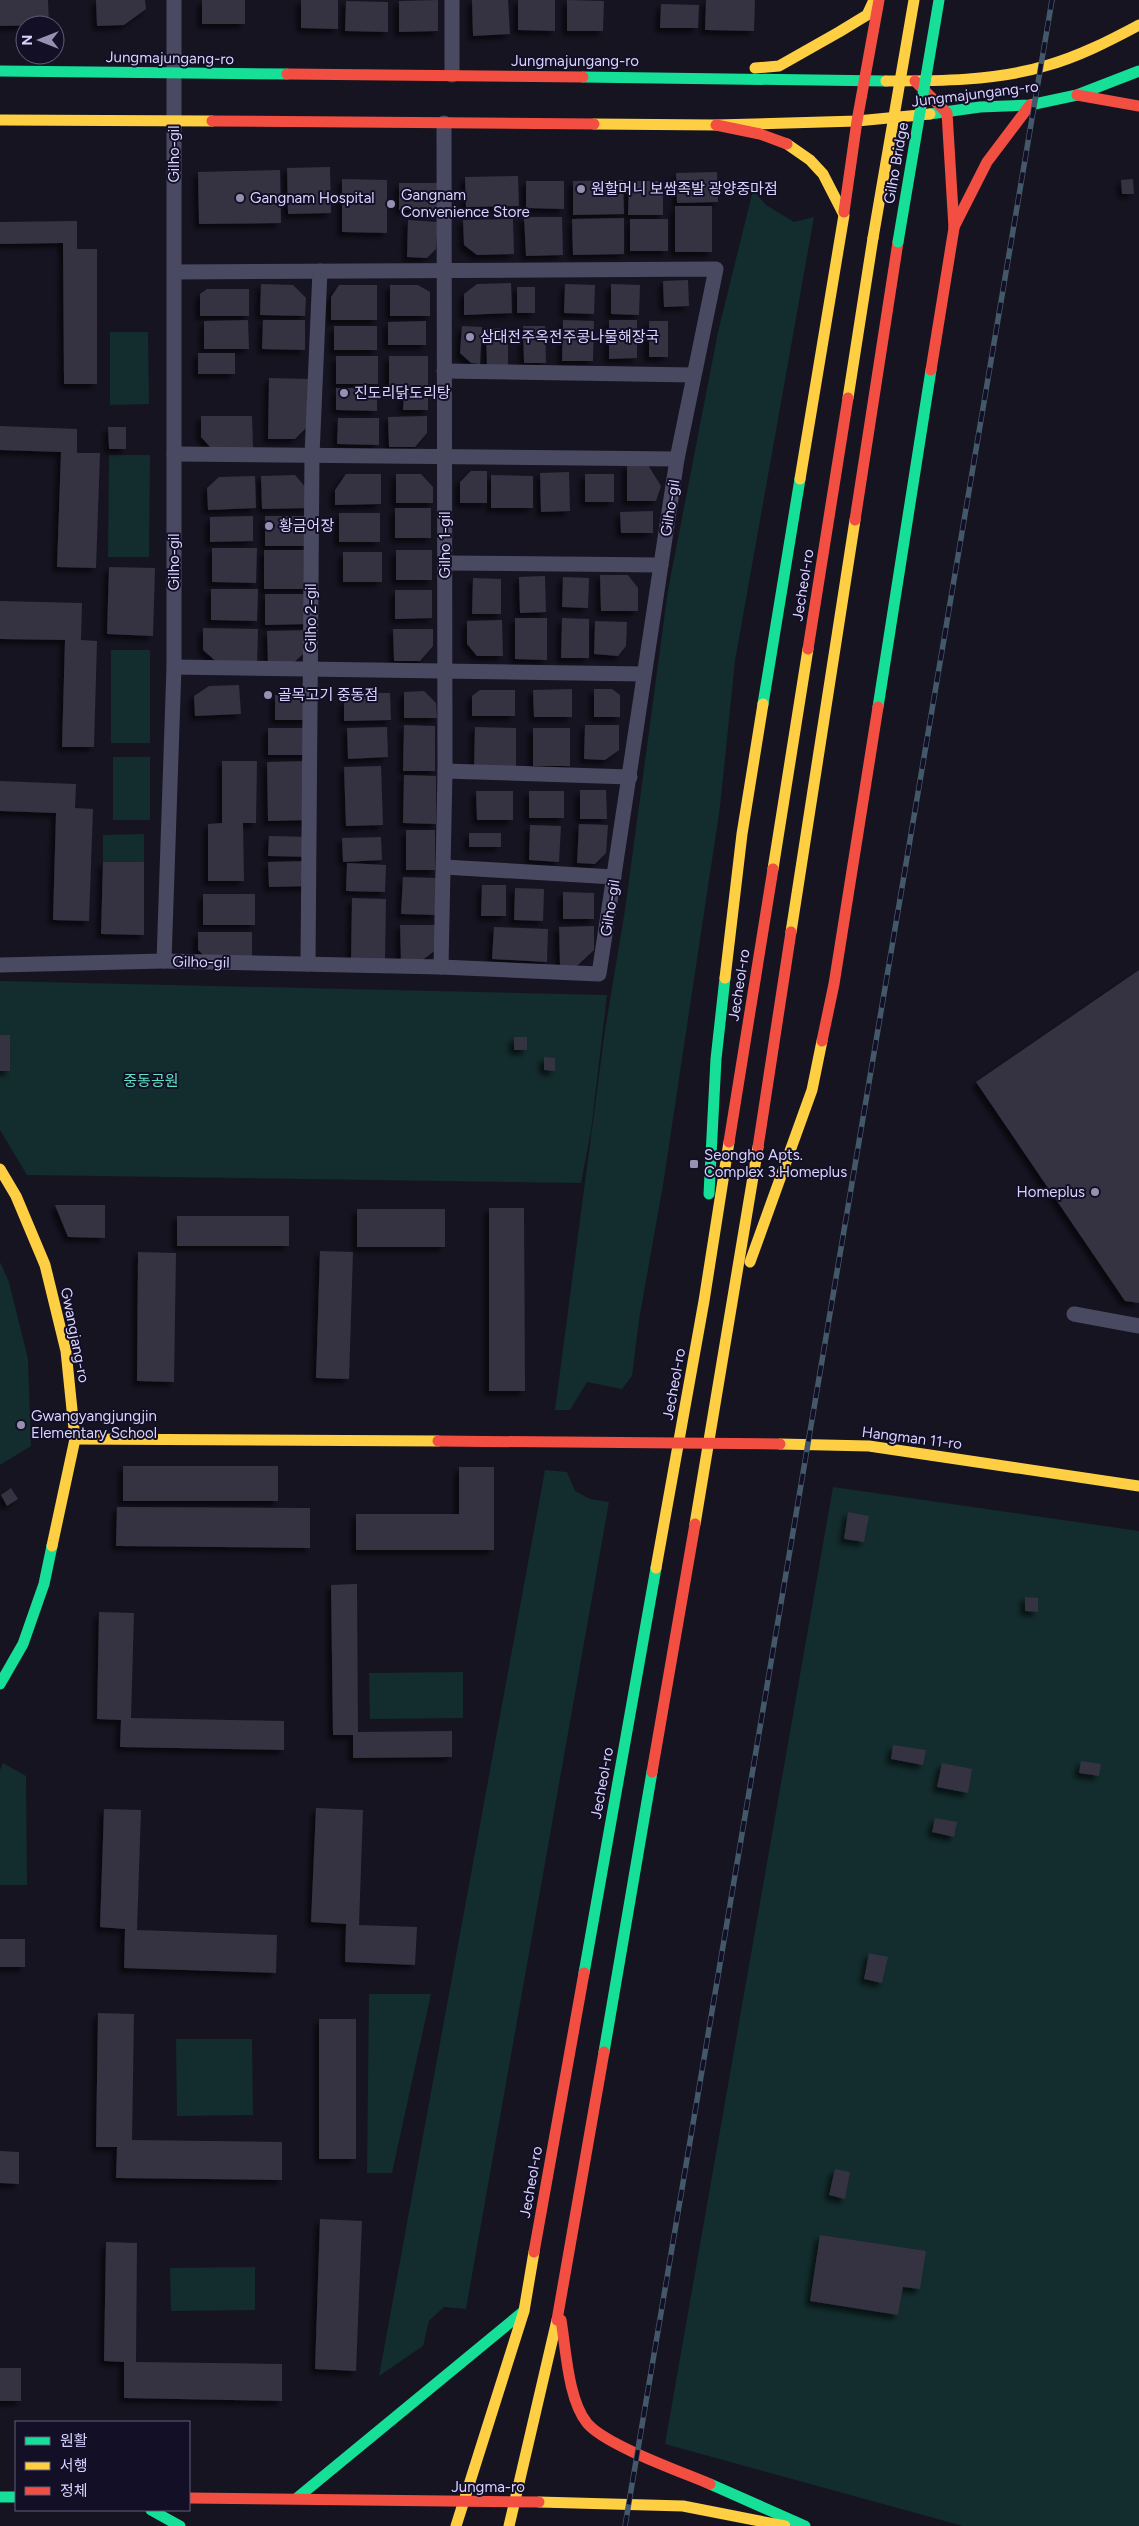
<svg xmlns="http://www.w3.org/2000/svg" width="1139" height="2526" font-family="Figtree,'Noto Sans KR',sans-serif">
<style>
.green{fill:#132c2d}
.building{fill:#343243;filter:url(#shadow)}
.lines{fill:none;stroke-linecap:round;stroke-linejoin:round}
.street{stroke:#4a4962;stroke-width:15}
.fast{stroke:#16e098;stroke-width:11}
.slow{stroke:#ffcf43;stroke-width:11}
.jam{stroke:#f24e42;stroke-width:11}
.rail-casing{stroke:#43596b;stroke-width:5.5}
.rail{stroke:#130f26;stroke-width:4;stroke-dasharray:11;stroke-linecap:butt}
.fast-bridge{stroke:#16e098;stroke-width:11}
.slow-bridge{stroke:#ffcf43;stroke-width:11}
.poi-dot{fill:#9591b1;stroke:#130f26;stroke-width:2}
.labels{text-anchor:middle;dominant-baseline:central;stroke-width:4;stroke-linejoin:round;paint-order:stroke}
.street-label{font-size:15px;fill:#d9d4ff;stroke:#130f26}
.poi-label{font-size:15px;fill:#d9d4ff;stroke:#130f26;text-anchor:start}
.park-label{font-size:15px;fill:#5fe0c0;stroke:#130f26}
</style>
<defs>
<filter id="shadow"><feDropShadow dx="-4.5" dy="4.5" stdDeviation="2.5" flood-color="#0009"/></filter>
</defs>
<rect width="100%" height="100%" fill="#161421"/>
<g class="green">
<polygon points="753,190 766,205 794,222 814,217 735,661 720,807 663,1185 639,1320 632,1376 622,1389 587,1382 570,1410 555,1410 605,1030 625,910 668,590 718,332"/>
<polygon points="110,332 148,332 149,404 110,405"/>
<polygon points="109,455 150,455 149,557 108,557"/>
<rect x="111" y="650" width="39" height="93"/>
<rect x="113" y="757" width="37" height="63"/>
<polygon points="144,834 144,862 103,862 103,835"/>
<polygon points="0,981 607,995 591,1131 581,1183 27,1175 0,1130"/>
<polygon points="0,1262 9,1282 28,1359 31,1446 0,1465"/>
<polygon points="545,1470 567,1472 575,1491 590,1499 609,1502 466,2309 444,2307 429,2321 423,2346 379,2376"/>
<polygon points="833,1487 1139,1531 1139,2526 963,2526 665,2444"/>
<polygon points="463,1672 463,1718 370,1719 369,1673"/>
<polygon points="3,1763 26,1776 27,1885 0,1885 0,1770"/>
<polygon points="369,1994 431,1994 392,2173 367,2173"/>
<polygon points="176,2039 252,2039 253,2115 177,2116"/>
<polygon points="255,2267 255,2310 171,2311 170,2268"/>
</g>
<g class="building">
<polygon points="0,0 48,0 49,25 0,26"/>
<polygon points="96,0 145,0 146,9 124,25 97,26"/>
<rect x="202" y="0" width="43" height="24"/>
<polygon points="301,0 338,0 338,29 301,28"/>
<polygon points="438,0 438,31 399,32 399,1"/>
<polygon points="472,0 508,0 510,34 473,36"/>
<polygon points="518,0 555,0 555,31 518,30"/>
<polygon points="567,0 604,1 603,31 567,31"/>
<polygon points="706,0 755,0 754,31 705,30"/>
<polygon points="346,1 388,2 388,32 345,31"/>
<polygon points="661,4 699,5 698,28 660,28"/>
<polygon points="330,167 331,213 288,214 287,168"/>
<polygon points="280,170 281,223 199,224 198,172"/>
<polygon points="717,172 718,202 677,203 676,173"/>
<polygon points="518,176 519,206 466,207 465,177"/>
<polygon points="342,179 387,180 387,233 342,232"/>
<polygon points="1133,179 1134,194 1122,194 1121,180"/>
<polygon points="623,180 624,214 573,215 573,181"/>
<polygon points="526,181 564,181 564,209 526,208"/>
<polygon points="629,181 663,181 663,215 628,215"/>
<rect x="399" y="183" width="39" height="27"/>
<rect x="675" y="206" width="37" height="46"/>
<polygon points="524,217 562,217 563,255 526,256"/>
<polygon points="624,218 624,254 573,255 572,219"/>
<polygon points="513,219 514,254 477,255 464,245 463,220"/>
<rect x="630" y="219" width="38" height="32"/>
<polygon points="408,220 438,222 436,249 427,258 407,257"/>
<polygon points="77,221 77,249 97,249 97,384 64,384 63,243 0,244 0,222"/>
<polygon points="688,280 689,306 664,307 663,281"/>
<polygon points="511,283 512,313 464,315 464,294 477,284"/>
<polygon points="261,284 293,285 306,298 305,316 260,315"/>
<polygon points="565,284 595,285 594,314 564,313"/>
<polygon points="611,284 640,285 639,315 611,314"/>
<polygon points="339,285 377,285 377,320 331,320 331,297"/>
<polygon points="390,285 418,285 430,292 430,316 390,316"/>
<rect x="517" y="287" width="18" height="26"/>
<polygon points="207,289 249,289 249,316 200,316 200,294"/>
<polygon points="248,320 249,349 204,349 204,321"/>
<polygon points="263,320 305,320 305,350 262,349"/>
<polygon points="563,320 594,321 593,361 562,361"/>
<polygon points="609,320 637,320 637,358 609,359"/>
<polygon points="426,321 426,345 388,345 388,322"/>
<rect x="649" y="321" width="19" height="36"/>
<rect x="334" y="326" width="43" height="24"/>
<polygon points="462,326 482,327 480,364 471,363 460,353"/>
<polygon points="523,326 545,326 546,363 524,363"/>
<polygon points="508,328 508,366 487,367 486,329"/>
<rect x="198" y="353" width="37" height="21"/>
<rect x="336" y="356" width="42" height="28"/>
<rect x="389" y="356" width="39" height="31"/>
<polygon points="269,378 310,379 309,425 295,439 268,439"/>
<polygon points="336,388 377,388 377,411 336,410"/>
<polygon points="404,393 428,393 428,410 403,410"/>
<polygon points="201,416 252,416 253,448 211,448 201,437"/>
<polygon points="427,416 427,433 415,447 389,447 388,417"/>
<polygon points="338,418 379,418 379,445 337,444"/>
<polygon points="0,426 77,429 77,453 100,453 96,568 57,567 61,452 0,450"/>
<polygon points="108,427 126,427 126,449 109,449"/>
<polygon points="627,465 648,465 661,486 656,501 627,501"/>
<polygon points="471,471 487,471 487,503 460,503 460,482"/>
<polygon points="569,472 570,511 541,512 540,473"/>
<polygon points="346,474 381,474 381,504 335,505 335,490"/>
<polygon points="396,474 421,474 433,487 433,503 396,503"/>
<rect x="585" y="474" width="29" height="28"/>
<polygon points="295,475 307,489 308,508 262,509 261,476"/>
<polygon points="491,475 533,476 533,508 491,508"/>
<polygon points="255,476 256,508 208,510 207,488 219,477"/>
<rect x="395" y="508" width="36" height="30"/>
<polygon points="653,511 653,533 621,533 620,512"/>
<rect x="339" y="513" width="41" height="29"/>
<polygon points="253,516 253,541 210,542 210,517"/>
<rect x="265" y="516" width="42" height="30"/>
<polygon points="212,548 257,548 256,583 212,582"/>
<rect x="264" y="550" width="44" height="39"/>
<rect x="396" y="550" width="36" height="30"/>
<rect x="343" y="552" width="39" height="30"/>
<polygon points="109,567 155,568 153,636 107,634"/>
<polygon points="600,575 628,575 638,588 638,611 601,611"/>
<polygon points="545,576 546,612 520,613 519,577"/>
<polygon points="563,577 589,578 588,608 562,607"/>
<polygon points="473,578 501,579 501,614 472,614"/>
<polygon points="211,589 258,589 257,621 211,620"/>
<polygon points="395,590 432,590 432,618 395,619"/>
<polygon points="265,594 309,594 309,624 265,625"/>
<polygon points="0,601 82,603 81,640 97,641 94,747 62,747 65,640 0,639"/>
<polygon points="515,618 547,618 547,660 515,659"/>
<polygon points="562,618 589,619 589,658 561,658"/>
<polygon points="502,620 503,656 477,656 467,644 467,621"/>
<polygon points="595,621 627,622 626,646 618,656 594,654"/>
<polygon points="203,628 258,629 257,665 219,664 203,650"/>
<polygon points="393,629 433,629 433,646 420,661 394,661"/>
<polygon points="311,630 311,647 291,665 268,665 267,631"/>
<polygon points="239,685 241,714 195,716 194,696 209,686"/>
<polygon points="572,689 572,717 534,717 533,690"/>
<polygon points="594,689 612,689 620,695 620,717 594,717"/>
<polygon points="480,690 515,690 515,716 472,716 472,696"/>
<polygon points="424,691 436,703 437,718 404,718 404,692"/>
<polygon points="358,693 390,693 391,720 344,721 344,703"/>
<polygon points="275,695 299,695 310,708 310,720 275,720"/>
<polygon points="404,725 435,726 435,771 403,771"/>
<polygon points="585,725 619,725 619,750 605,760 584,759"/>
<polygon points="387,727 388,757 348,759 347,728"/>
<polygon points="475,727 516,728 516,769 474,768"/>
<rect x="268" y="728" width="42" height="27"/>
<rect x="533" y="728" width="37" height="38"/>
<polygon points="222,761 257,761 256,823 243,823 244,881 208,881 208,824 222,823"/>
<polygon points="309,761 310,820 268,821 267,762"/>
<polygon points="381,766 383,825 346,826 344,767"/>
<polygon points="404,775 436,776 436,824 403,823"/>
<polygon points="0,781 76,784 75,808 93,809 89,921 53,920 56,813 0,811"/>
<polygon points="580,790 606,790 607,819 580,819"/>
<polygon points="476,791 513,791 513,820 477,820"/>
<rect x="529" y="791" width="35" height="27"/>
<polygon points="579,824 608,825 606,853 595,864 577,863"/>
<polygon points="530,825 561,826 559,862 529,860"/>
<rect x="406" y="830" width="29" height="40"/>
<rect x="469" y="833" width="32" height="14"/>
<polygon points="269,836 311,837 311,857 268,856"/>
<polygon points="381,837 382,860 343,862 342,838"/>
<polygon points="309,861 309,886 269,887 268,862"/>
<polygon points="103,862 144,862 144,935 101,934"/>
<polygon points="347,863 386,865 385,892 346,891"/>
<polygon points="403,877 437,878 436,915 401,914"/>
<polygon points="482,885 506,885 506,916 481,916"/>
<polygon points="515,888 544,889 543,921 514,920"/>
<polygon points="563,892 594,893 594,919 563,919"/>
<rect x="203" y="894" width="52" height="31"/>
<polygon points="352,898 386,899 385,960 351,960"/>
<polygon points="400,925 437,925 437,949 420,962 401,962"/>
<polygon points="594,926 594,950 577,966 560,966 559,927"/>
<polygon points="494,927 548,929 547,962 492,959"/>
<polygon points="198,932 252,932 252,962 211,962 198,950"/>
<polygon points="1139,970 1139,1303 1125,1301 976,1082"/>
<rect x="0" y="1035" width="10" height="36"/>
<rect x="514" y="1037" width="13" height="13"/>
<polygon points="544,1057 555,1058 555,1071 544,1070"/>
<polygon points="55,1205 105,1205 105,1238 68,1237"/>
<polygon points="489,1208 524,1208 525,1391 489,1391"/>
<rect x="357" y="1209" width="88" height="38"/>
<rect x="177" y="1216" width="112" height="30"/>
<polygon points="320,1251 353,1252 349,1379 316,1378"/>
<polygon points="138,1252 176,1253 174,1382 137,1381"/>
<rect x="123" y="1466" width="155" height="35"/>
<polygon points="459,1467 494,1467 494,1550 356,1550 356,1514 459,1514"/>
<polygon points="11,1488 18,1499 7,1506 1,1495"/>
<polygon points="117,1507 310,1508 310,1548 116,1546"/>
<polygon points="848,1512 869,1516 864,1542 844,1539"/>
<polygon points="357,1584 358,1732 452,1731 452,1757 353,1758 353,1735 333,1735 331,1585"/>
<polygon points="1025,1597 1038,1598 1038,1612 1025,1611"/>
<polygon points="99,1612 134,1613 131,1718 284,1721 284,1750 120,1747 121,1720 97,1719"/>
<polygon points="893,1745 926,1750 923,1765 891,1759"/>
<polygon points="1081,1761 1101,1764 1099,1776 1079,1773"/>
<polygon points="942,1763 972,1769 968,1793 937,1787"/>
<polygon points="316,1808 363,1810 359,1925 417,1927 415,1965 345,1962 346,1924 311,1922"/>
<polygon points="104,1809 141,1810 137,1930 277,1935 276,1973 124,1968 125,1929 100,1927"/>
<polygon points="935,1818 957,1822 954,1837 932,1832"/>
<rect x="0" y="1939" width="25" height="28"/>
<polygon points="869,1953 888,1957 882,1983 864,1979"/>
<polygon points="98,2013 134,2014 132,2140 282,2142 282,2180 116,2178 117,2147 96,2147"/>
<rect x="319" y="2019" width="37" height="140"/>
<polygon points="0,2151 19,2152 19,2184 0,2183"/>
<polygon points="835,2169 850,2172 845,2199 829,2195"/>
<polygon points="320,2219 362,2221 356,2371 315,2369"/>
<polygon points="820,2235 926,2251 920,2289 903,2287 898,2315 810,2301"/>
<polygon points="106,2242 137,2243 136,2362 282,2364 282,2401 124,2398 124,2362 104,2361"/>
<rect x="0" y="2368" width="21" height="33"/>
</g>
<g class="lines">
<g class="street">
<polyline points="174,0 174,667 164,961 441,967 599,974 677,459 716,269 174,272"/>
<polyline points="452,0 452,75"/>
<polyline points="444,371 693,375"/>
<polyline points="174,454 677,459"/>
<polyline points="445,563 661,565"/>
<polyline points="174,667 644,674"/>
<polyline points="445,771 630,777"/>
<polyline points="444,867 614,877"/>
<polyline points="308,964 312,455 320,271"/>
<polyline points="0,965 164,961"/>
<polyline points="441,967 445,771 444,123"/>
<polyline points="1074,1314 1139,1326"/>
</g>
<g class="fast">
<polyline points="0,71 287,74"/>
<polyline points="583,77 886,81"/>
<polyline points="930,114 980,107 1030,105 1077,95 1139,71"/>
<polyline points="763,704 800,479"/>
<polyline points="878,707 931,370"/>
<polyline points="709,1194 716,1059 725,978"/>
<polyline points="0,1684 23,1644 44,1584 52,1546"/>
<polyline points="584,1973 656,1568"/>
<polyline points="604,2052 652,1772"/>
<polyline points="710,2484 805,2526"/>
<polyline points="0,2497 16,2497"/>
<polyline points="297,2498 524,2311"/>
<polyline points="151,2510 180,2526"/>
</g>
<g class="slow">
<polyline points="755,68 779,66 839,32 867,15 874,0"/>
<path d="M 886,81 C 938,81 995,81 1045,66 C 1078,57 1109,41 1139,25"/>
<polyline points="0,120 212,121"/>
<polyline points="594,124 716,125 857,121 930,114"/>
<polyline points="787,144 810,160 823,174 844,215 800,479"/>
<polyline points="848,398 873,238"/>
<polyline points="773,869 808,649"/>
<polyline points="791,932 855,520"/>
<polyline points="725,978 742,834 763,704"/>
<polyline points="0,1169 16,1196 45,1265 66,1351 75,1439 52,1546"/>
<polyline points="750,1262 812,1090 822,1041"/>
<polyline points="75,1439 438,1441"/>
<polyline points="780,1444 869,1446 1139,1486"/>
<polyline points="695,1524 758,1147"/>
<polyline points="656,1568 704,1301 729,1142"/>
<polyline points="539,2502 683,2506 785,2526"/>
<polyline points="456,2526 524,2311 534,2252"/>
<polyline points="509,2526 557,2320"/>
</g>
<g class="jam">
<polyline points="287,74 583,77"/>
<polyline points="915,81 947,113 954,228 931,370"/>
<polyline points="1077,95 1139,106"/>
<polyline points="212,121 594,124"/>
<polyline points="716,125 760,134 787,144"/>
<polyline points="844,212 857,121 879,0"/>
<polyline points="954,227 987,162 1030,105"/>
<polyline points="855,520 898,242"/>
<polyline points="808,649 848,398"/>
<polyline points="822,1041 834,984 878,707"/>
<polyline points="729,1142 773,869"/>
<polyline points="758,1147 791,932"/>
<polyline points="438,1441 780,1444"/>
<polyline points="652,1772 695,1524"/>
<polyline points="534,2252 584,1973"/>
<polyline points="557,2320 604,2052"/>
<path d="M 561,2320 C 566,2349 568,2400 587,2423 C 605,2445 682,2472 710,2484"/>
<polyline points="189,2498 539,2502"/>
</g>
<defs>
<polyline id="rail" points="625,2526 1052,0"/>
</defs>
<use href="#rail" class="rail-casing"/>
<use href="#rail" class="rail"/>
<polyline class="fast-bridge" points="898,242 939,0"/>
<polyline class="slow-bridge" points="873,238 914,0"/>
</g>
<g class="poi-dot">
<circle cx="581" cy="189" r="5"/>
<circle cx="240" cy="198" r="5"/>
<circle cx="391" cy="204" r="5"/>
<circle cx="470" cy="337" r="5"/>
<circle cx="344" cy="393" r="5"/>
<circle cx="269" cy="526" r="5"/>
<circle cx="268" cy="695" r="5"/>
<rect x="689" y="1159" width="10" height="10" rx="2.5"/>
<circle cx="1095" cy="1192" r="5"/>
<circle cx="21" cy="1425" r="5"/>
</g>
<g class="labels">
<g class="street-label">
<text transform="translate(170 58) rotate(1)">Jungmajungang-ro</text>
<text x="575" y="61">Jungmajungang-ro</text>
<text transform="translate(975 94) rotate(-7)">Jungmajungang-ro</text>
<text transform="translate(174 154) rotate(-90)">Gilho-gil</text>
<text transform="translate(896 163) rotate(-80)">Gilho Bridge</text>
<text transform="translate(670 508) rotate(-81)">Gilho-gil</text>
<text transform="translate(445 545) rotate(-90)">Gilho 1-gil</text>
<text transform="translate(174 562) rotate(-90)">Gilho-gil</text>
<text transform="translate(803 585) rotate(-81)">Jecheol-ro</text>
<text transform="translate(311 618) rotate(-90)">Gilho 2-gil</text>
<text transform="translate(610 908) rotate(-81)">Gilho-gil</text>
<text transform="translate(201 962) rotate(1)">Gilho-gil</text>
<text transform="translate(739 985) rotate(-81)">Jecheol-ro</text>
<text transform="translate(75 1335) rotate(79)">Gwangjang-ro</text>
<text transform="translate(674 1384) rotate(-80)">Jecheol-ro</text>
<text transform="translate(912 1438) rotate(7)">Hangman 11-ro</text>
<text transform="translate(602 1783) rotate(-80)">Jecheol-ro</text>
<text transform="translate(531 2182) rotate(-80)">Jecheol-ro</text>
<text x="488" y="2487">Jungma-ro</text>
</g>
<g class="poi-label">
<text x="591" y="189">원할머니 보쌈족발 광양중마점</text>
<text x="401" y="195">Gangnam<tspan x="401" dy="17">Convenience Store</tspan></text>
<text x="250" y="198">Gangnam Hospital</text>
<text x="480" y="337">삼대전주옥전주콩나물해장국</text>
<text x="354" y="393">진도리닭도리탕</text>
<text x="279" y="526">황금어장</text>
<text x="278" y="695">골목고기 중동점</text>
<text x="704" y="1155">Seongho Apts.<tspan x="704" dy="17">Complex 3.Homeplus</tspan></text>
<text x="1085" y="1192" text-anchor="end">Homeplus</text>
<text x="31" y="1416">Gwangyangjungjin<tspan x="31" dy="17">Elementary School</tspan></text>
</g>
<g class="park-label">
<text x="151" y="1081">중동공원</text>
</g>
</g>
<rect x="15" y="2421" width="175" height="90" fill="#130f26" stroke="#625e7d"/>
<rect x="25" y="2437" width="25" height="8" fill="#16e098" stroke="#625e7d"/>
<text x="60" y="2446" font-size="15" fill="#d9d4ff">원활</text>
<rect x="25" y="2462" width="25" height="8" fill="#ffcf43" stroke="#625e7d"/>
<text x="60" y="2471" font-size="15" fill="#d9d4ff">서행</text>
<rect x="25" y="2487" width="25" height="8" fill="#f24e42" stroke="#625e7d"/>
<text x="60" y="2496" font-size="15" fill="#d9d4ff">정체</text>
<g transform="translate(40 40) rotate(270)"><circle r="24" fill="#130f26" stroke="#625e7d"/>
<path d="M0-4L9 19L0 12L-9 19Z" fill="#9591b1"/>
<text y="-8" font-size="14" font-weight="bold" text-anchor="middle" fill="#d9d4ff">N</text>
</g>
</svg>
